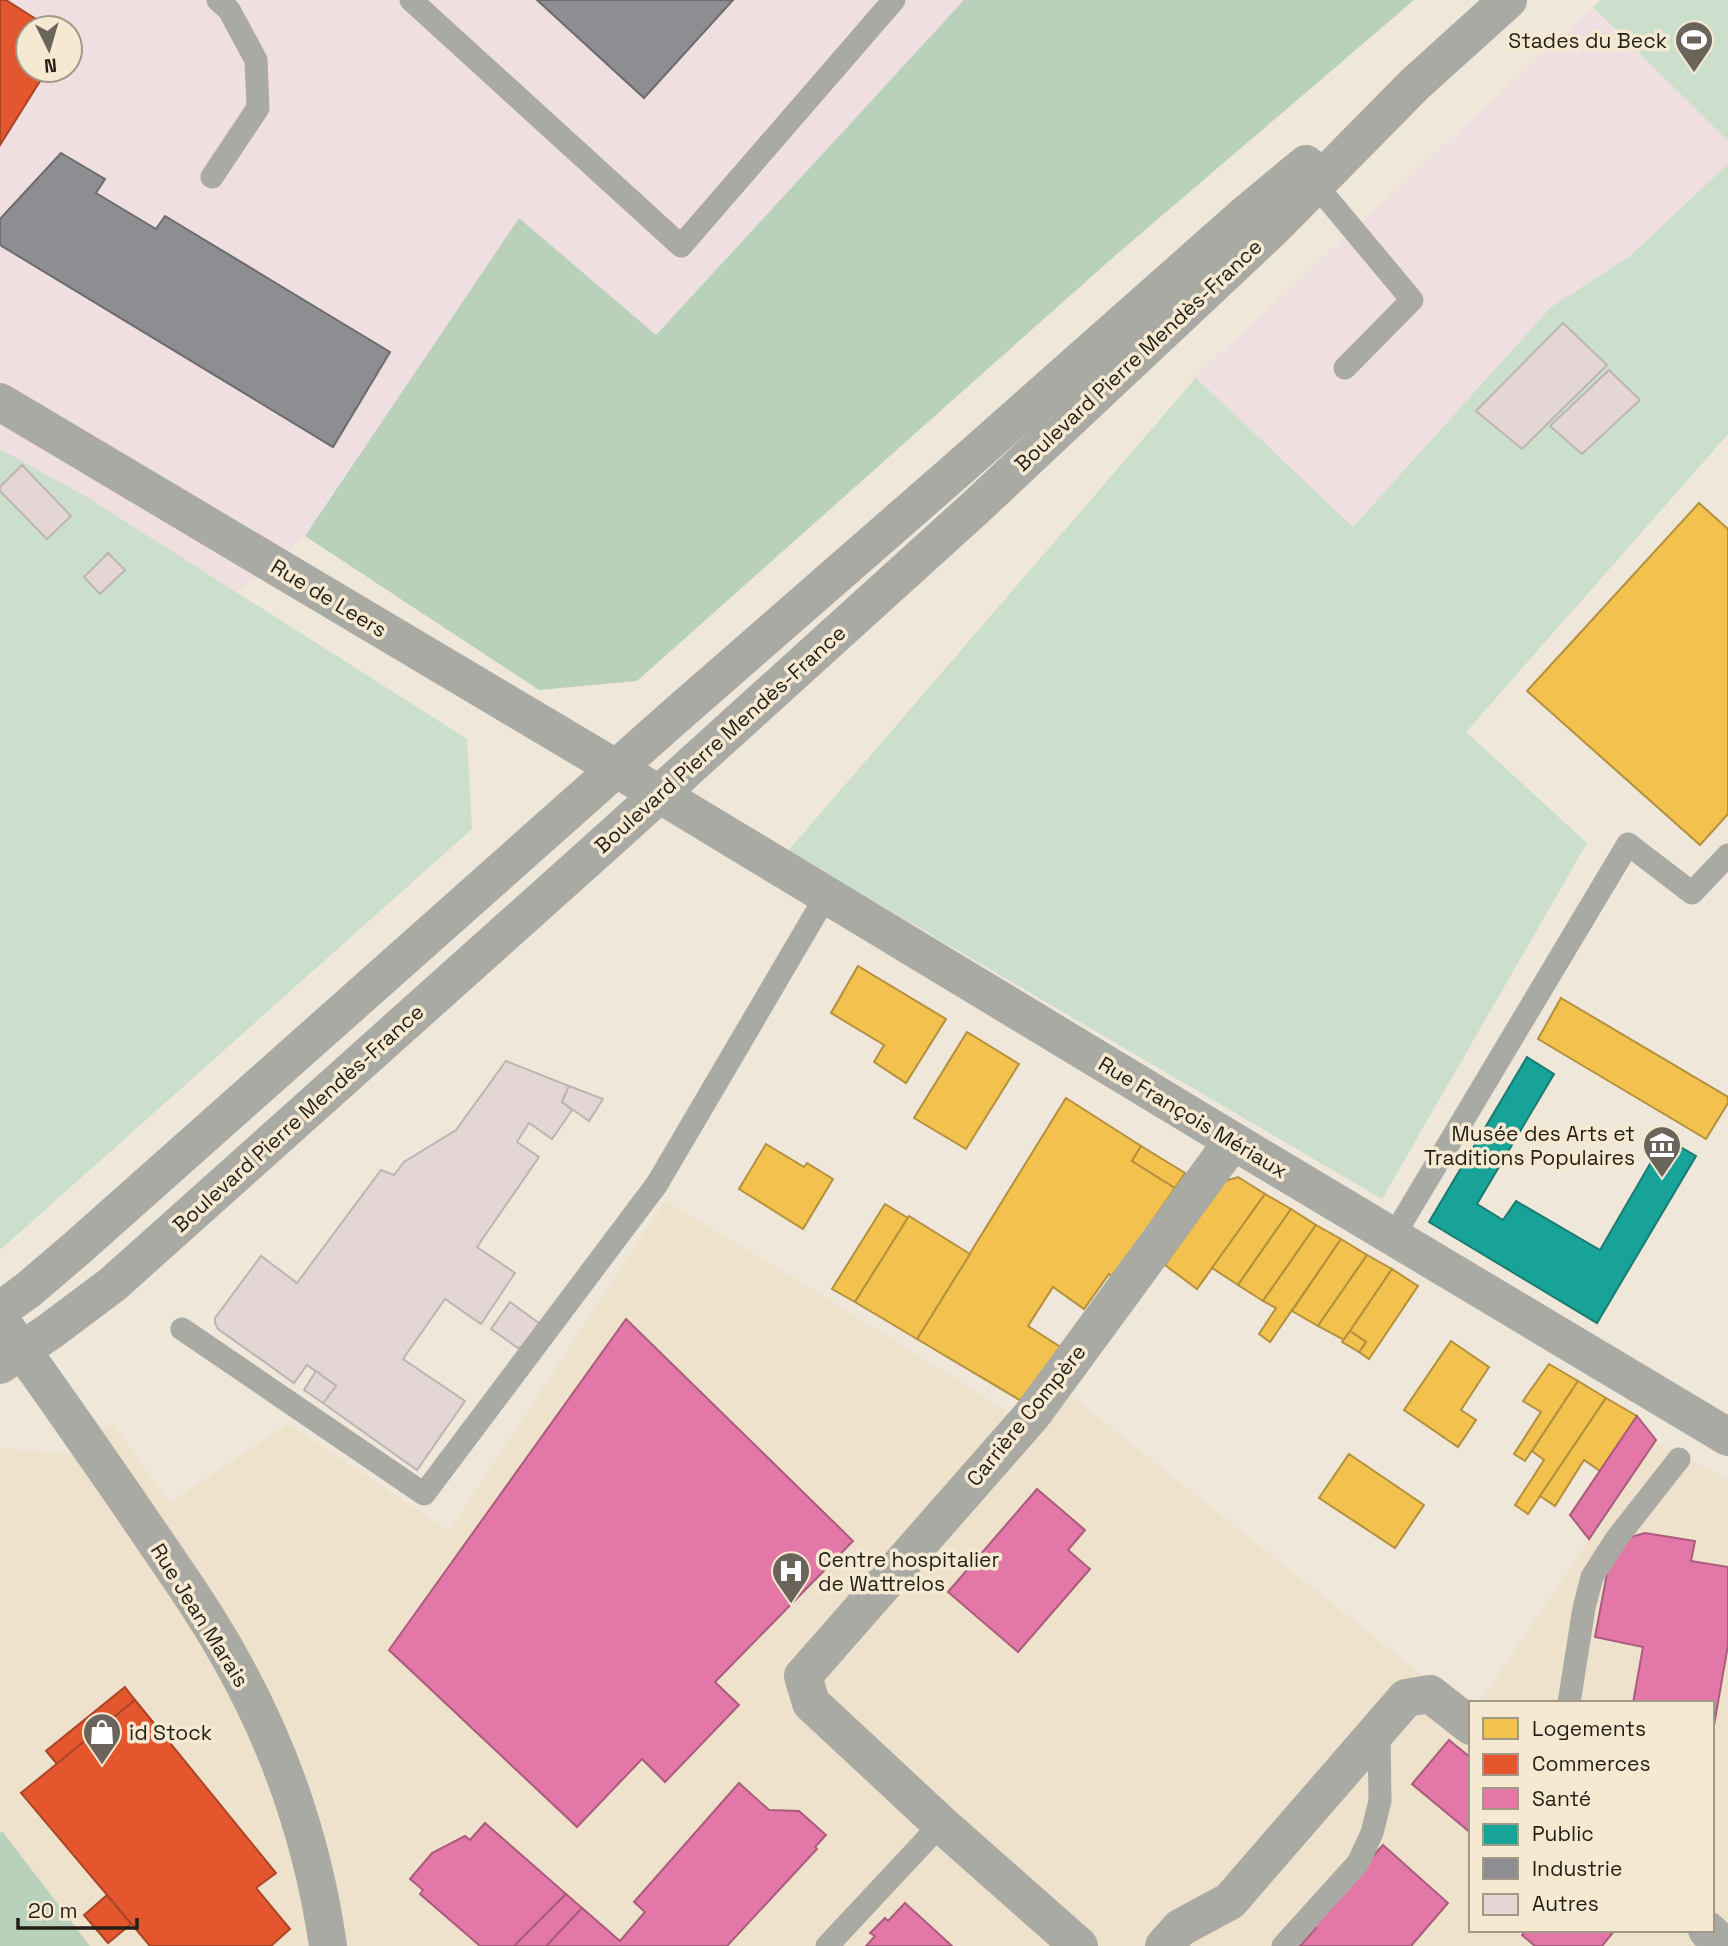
<svg xmlns="http://www.w3.org/2000/svg" width="1728" height="1946" font-family="'Space Grotesk',sans-serif">
<style>
.built{fill:#efe2cc}
.industrial{fill:#f0dfe0;fill-rule:evenodd}
.green{fill:#ccdfcc}
.forest{fill:#b9d1bb}
.homes{fill:#f2c14e;stroke:#b4903d;stroke-width:2}
.shops{fill:#e4572e;stroke:#aa4627;stroke-width:2}
.health{fill:#e377a8;stroke:#a95c7c;stroke-width:2}
.public{fill:#17a398;stroke:#1b7b71;stroke-width:2}
.industry{fill:#8d8d92;stroke:#6d6c6d;stroke-width:2}
.building{fill:#e3d6d4;stroke:#bcb5b1;stroke-width:2}
.lines{fill:none;stroke-linecap:round;stroke-linejoin:round}
.service{stroke:#a9aaa4;stroke-width:23}
.minor{stroke:#a9aaa4;stroke-width:38}
.tertiary{stroke:#a9aaa4;stroke-width:38}
.labels{text-anchor:middle;dominant-baseline:central;stroke-width:7;stroke-linejoin:round;paint-order:stroke}
.poi-label{font-size:21px;fill:#231e16;stroke:#f6e9d2;text-anchor:end}
.street-label{font-size:21px;fill:#231e16;stroke:#f6e9d2}
</style>
<rect width="100%" height="100%" fill="#eee7da"/>
<polygon class="built" points="665,1200 810,1288 1039,1431 1069,1394 1471,1714 1471,1930 1712,1930 1712,1703 1479,1703 1656,1440 1728,1480 1728,1918 1720,1927 1728,1946 0,1946 0,1448 67,1454 112,1423 170,1503 288,1424 450,1531"/>
<g class="industrial">
<path d="M 0,0 L 964,0 L 655,335 L 519,218 L 305,536 L 237,593 L 87,497 L 0,449 ZM 28,28 L 70,28 L 70,70 L 28,70 Z"/>
<polygon points="1593,7 1728,141 1728,164 1630,256 1551,307 1353,527 1195,377"/>
</g>
<g class="green">
<polygon points="1601,0 1728,0 1728,141 1593,7"/>
<polygon points="1728,164 1728,434 1466,732 1587,843 1382,1199 788,851 1189,386 1195,377 1353,527 1551,307 1630,256"/>
<polygon points="0,449 87,497 467,739 472,829 0,1250"/>
</g>
<g class="forest">
<polygon points="964,0 1414,0 1117,254 637,681 539,690 305,536 519,218 656,335"/>
<polygon points="2,1831 90,1946 0,1946 0,1833"/>
</g>
<g class="homes">
<polygon points="1699,503 1728,529 1728,814 1700,845 1527,691"/>
<polygon points="858,966 946,1019 906,1083 874,1062 884,1045 831,1013"/>
<polygon points="1561,998 1728,1097 1728,1103 1706,1139 1538,1039"/>
<polygon points="967,1032 1019,1064 966,1149 914,1118"/>
<polygon points="1066,1098 1141,1146 1132,1161 1175,1188 1113,1277 1109,1274 1084,1309 1053,1287 1028,1326 1062,1348 1023,1402 917,1339"/>
<polygon points="766,1144 804,1167 807,1163 833,1179 803,1229 739,1189"/>
<polygon points="1141,1146 1185,1173 1175,1188 1132,1161"/>
<polygon points="1238,1177 1265,1194 1197,1289 1165,1265 1225,1181"/>
<polygon points="1265,1194 1291,1209 1238,1285 1212,1268"/>
<polygon points="885,1204 908,1218 855,1302 832,1289"/>
<polygon points="1291,1209 1316,1225 1263,1301 1238,1285"/>
<polygon points="909,1216 970,1254 917,1339 855,1302"/>
<polygon points="1316,1225 1341,1239 1270,1342 1259,1334 1276,1308 1263,1301"/>
<polygon points="1341,1239 1367,1255 1318,1326 1292,1311"/>
<polygon points="1367,1255 1392,1269 1344,1340 1318,1326"/>
<polygon points="1392,1269 1418,1286 1369,1359 1359,1352 1366,1342 1350,1331"/>
<polygon points="1350,1331 1366,1342 1359,1352 1342,1342"/>
<polygon points="1451,1341 1489,1367 1461,1410 1476,1420 1458,1447 1404,1410"/>
<polygon points="1549,1364 1578,1381 1525,1461 1514,1454 1541,1412 1523,1401"/>
<polygon points="1578,1381 1606,1398 1528,1514 1515,1505 1544,1460 1532,1451"/>
<polygon points="1606,1398 1637,1416 1600,1471 1584,1460 1555,1506 1540,1496"/>
<polygon points="1349,1454 1424,1505 1395,1548 1319,1498"/>
</g>
<g class="shops">
<polygon points="0,0 6,0 50,28 28,28 28,70 47,70 0,145"/>
<polygon points="125,1687 135,1700 57,1764 46,1751"/>
<polygon points="135,1700 276,1873 256,1888 290,1929 271,1946 150,1946 21,1793"/>
<polygon points="107,1895 131,1924 108,1943 84,1915"/>
</g>
<g class="health">
<polygon points="626,1319 853,1541 715,1682 739,1705 665,1782 642,1759 577,1827 389,1650"/>
<polygon points="1637,1416 1656,1440 1589,1539 1570,1515"/>
<polygon points="1037,1489 1085,1530 1068,1550 1090,1569 1018,1652 948,1592"/>
<polygon points="1645,1533 1695,1541 1691,1561 1728,1567 1728,1645 1712,1737 1712,1703 1633,1703 1643,1647 1595,1637 1609,1563 1631,1537"/>
<polygon points="1449,1740 1471,1758 1471,1833 1412,1784"/>
<polygon points="739,1783 769,1810 799,1811 826,1835 815,1847 817,1849 727,1946 546,1946 582,1908 620,1941 645,1912 634,1902"/>
<polygon points="485,1823 566,1894 514,1946 480,1946 420,1894 423,1890 410,1879 432,1853 465,1836 470,1840"/>
<polygon points="1383,1845 1448,1903 1411,1946 1293,1946 1296,1942 1300,1946 1316,1928 1312,1924"/>
<polygon points="566,1894 582,1908 546,1946 514,1946"/>
<polygon points="905,1903 952,1946 866,1946 875,1936 870,1933 885,1918 888,1921"/>
<polygon points="1526,1930 1615,1930 1602,1946 1535,1946 1522,1935"/>
</g>
<polygon class="public" points="1527,1057 1554,1074 1477,1204 1503,1220 1516,1201 1600,1250 1665,1138 1696,1156 1597,1323 1429,1222"/>
<g class="industry">
<polygon points="537,0 733,0 644,98"/>
<polygon points="61,153 105,179 96,193 156,229 165,216 390,352 333,447 0,245 0,219"/>
</g>
<g class="building">
<polygon points="1563,323 1607,365 1522,449 1476,411"/>
<polygon points="1609,370 1640,400 1582,454 1550,426"/>
<polygon points="22,465 71,516 47,539 0,491 0,487"/>
<polygon points="108,553 125,570 100,594 84,577"/>
<polygon points="506,1061 569,1086 562,1102 572,1110 552,1139 529,1123 517,1142 539,1157 477,1247 515,1273 481,1324 445,1299 403,1359 465,1401 417,1470 323,1403 336,1386 307,1365 294,1383 218,1329 215,1323 215,1318 261,1256 297,1283 381,1170 394,1175 404,1162 456,1130"/>
<polygon points="569,1086 603,1099 589,1121 562,1102"/>
<polygon points="510,1302 539,1323 523,1346 518,1348 491,1329"/>
<polygon points="316,1371 336,1386 323,1403 304,1390"/>
</g>
<g class="lines">
<g class="service">
<polyline points="411,0 681,246 894,0"/>
<polyline points="212,177 258,108 256,60 229,10 218,0"/>
<polyline points="1316,185 1412,300 1345,368"/>
<polyline points="1393,1237 1628,844 1692,893 1728,855"/>
<polyline points="182,1329 424,1494 657,1184 826,896"/>
<polyline points="1569,1703 1584,1608 1592,1577 1617,1538 1679,1459"/>
<polyline points="827,1946 941,1824"/>
<polyline points="1283,1946 1358,1863 1372,1833 1380,1801 1379,1729"/>
</g>
<g class="minor">
<polyline points="1707,1930 1725,1946"/>
<polyline points="1079,1946 941,1824 811,1703 803,1676 1032,1415 1233,1141"/>
<polyline points="1164,1946 1180,1928 1230,1901 1406,1698 1430,1694 1471,1726"/>
</g>
<g class="tertiary">
<polyline points="0,402 659,794 1233,1141 1728,1437"/>
<polyline points="0,1310 28,1290 76,1249 673,718 958,469 1247,213 1306,164"/>
<path d="M 8,1331 C 49,1387 88,1444 127,1500 C 164,1555 203,1608 234,1665 C 282,1752 314,1848 328,1946"/>
<polyline points="0,1365 49,1332 113,1284 612,837 975,508 1275,226 1415,84 1508,0"/>
</g>
</g>
<defs>
<symbol id="stadium-pin" viewBox="-11 -11 22 30"><path d="M0 17L-7.5 6A9.5 9.5 0 1 1 7.5 6Z" fill="#6a645b" stroke="#f6e9d2"/><path d="M0-5a6.5 5 0 1 0 0 10a6.5 5 0 1 0 0-10ZM-3.5-1.8h7v3.6h-7Z" fill="#fff"/></symbol>
<symbol id="museum-pin" viewBox="-11 -11 22 30"><path d="M0 17L-7.5 6A9.5 9.5 0 1 1 7.5 6Z" fill="#6a645b" stroke="#f6e9d2"/><path d="M0-6L6-3V-2H-6V-3ZM-5-1h2V3h-2ZM-1-1h2V3h-2ZM3-1h2V3H3ZM-6 4H6V6H-6Z" fill="#fff"/></symbol>
<symbol id="hospital-pin" viewBox="-11 -11 22 30"><path d="M0 17L-7.5 6A9.5 9.5 0 1 1 7.5 6Z" fill="#6a645b" stroke="#f6e9d2"/><path d="M-5-5h3v3.5h4V-5h3V5h-3V1.5h-4V5h-3Z" fill="#fff"/></symbol>
<symbol id="shop-pin" viewBox="-11 -11 22 30"><path d="M0 17L-7.5 6A9.5 9.5 0 1 1 7.5 6Z" fill="#6a645b" stroke="#f6e9d2"/><path d="M-5-2.5h2.3a2.7 3.5 0 0 1 5.4 0H5L5.5 6h-11ZM-1.5-2.5h3a1.5 2.3 0 0 0-3 0Z" fill="#fff"/></symbol>
</defs>
<g fill-rule="evenodd">
<use href="#stadium-pin" x="1672" y="18" width="44" height="60"/>
<use href="#museum-pin" x="1640" y="1123" width="44" height="60"/>
<use href="#hospital-pin" x="769" y="1549" width="44" height="60"/>
<use href="#shop-pin" x="80" y="1710" width="44" height="60"/>
</g>
<g class="labels">
<g class="poi-label">
<text x="1667" y="40">Stades du Beck</text>
<text x="1635" y="1133">Musée des Arts et<tspan x="1635" dy="24">Traditions Populaires</tspan></text>
<text x="818" y="1559" text-anchor="start">Centre hospitalier<tspan x="818" dy="24">de Wattrelos</tspan></text>
<text x="129" y="1732" text-anchor="start">id Stock</text>
</g>
<g class="street-label">
<text transform="translate(1138 355) rotate(-43)">Boulevard Pierre Mendès-France</text>
<text transform="translate(329 598) rotate(31)">Rue de Leers</text>
<text transform="translate(720 739) rotate(-42)">Boulevard Pierre Mendès-France</text>
<text transform="translate(1193 1117) rotate(31)">Rue François Mériaux</text>
<text transform="translate(298 1118) rotate(-42)">Boulevard Pierre Mendès-France</text>
<text transform="translate(1026 1415) rotate(-51)">Carrière Compère</text>
<text transform="translate(200 1615) rotate(58)">Rue Jean Marais</text>
</g>
</g>
<rect x="1469" y="1701" width="245" height="231" fill="#f6e9d2" stroke="#a29887" stroke-width="2"/>
<rect x="1483" y="1718" width="35" height="21" fill="#f2c14e" stroke="#a29887" stroke-width="2"/>
<text x="1532" y="1736" font-size="21" fill="#231e16">Logements</text>
<rect x="1483" y="1754" width="35" height="21" fill="#e4572e" stroke="#a29887" stroke-width="2"/>
<text x="1532" y="1771" font-size="21" fill="#231e16">Commerces</text>
<rect x="1483" y="1788" width="35" height="21" fill="#e377a8" stroke="#a29887" stroke-width="2"/>
<text x="1532" y="1806" font-size="21" fill="#231e16">Santé</text>
<rect x="1483" y="1824" width="35" height="21" fill="#17a398" stroke="#a29887" stroke-width="2"/>
<text x="1532" y="1841" font-size="21" fill="#231e16">Public</text>
<rect x="1483" y="1858" width="35" height="21" fill="#8d8d92" stroke="#a29887" stroke-width="2"/>
<text x="1532" y="1876" font-size="21" fill="#231e16">Industrie</text>
<rect x="1483" y="1894" width="35" height="21" fill="#e3d6d4" stroke="#a29887" stroke-width="2"/>
<text x="1532" y="1911" font-size="21" fill="#231e16">Autres</text>
<g transform="translate(49 49) rotate(175)"><circle r="33" fill="#f6e9d2" stroke="#a29887" stroke-width="2"/>
<path d="M0-5L12 26L0 18L-12 26Z" fill="#6a645b"/>
<text y="-10" font-size="19" font-weight="bold" text-anchor="middle" fill="#231e16">N</text>
</g>
<path d="M18 1918v10h119v-10" fill="none" stroke="#231e16" stroke-width="3.5"/>
<text x="28" y="1918" font-size="21" fill="#231e16" stroke="#f6e9d2" stroke-width="5" paint-order="stroke">20 m</text>
</svg>
